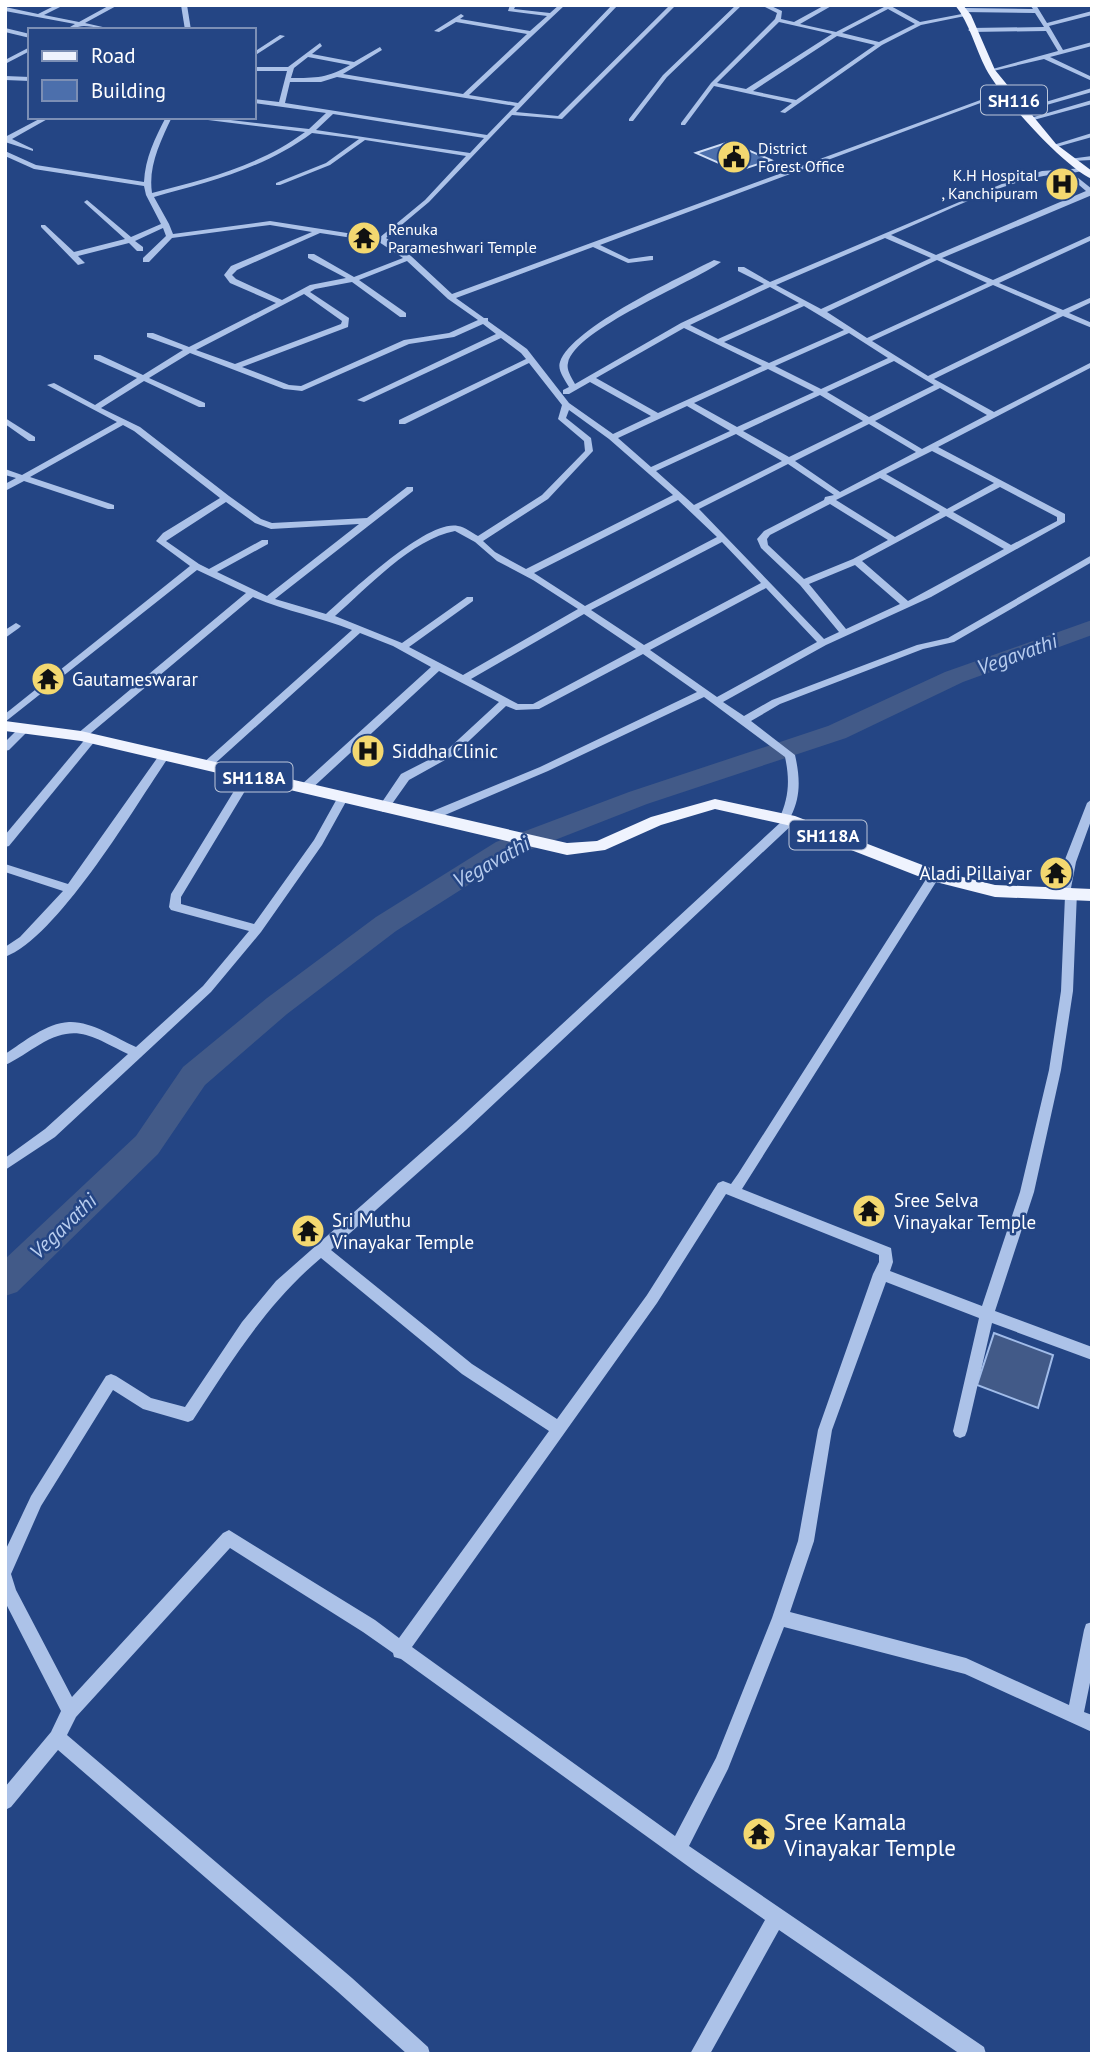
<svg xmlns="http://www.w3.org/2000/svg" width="1097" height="2059" font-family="'PT Sans',sans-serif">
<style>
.water{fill:#425a88;stroke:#a1bce9;stroke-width:2}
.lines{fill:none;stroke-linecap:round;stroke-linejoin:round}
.river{fill:#425a88;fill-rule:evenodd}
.building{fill:#4c6fac;stroke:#d0def6;stroke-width:2}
.minor{fill:#acc2e8;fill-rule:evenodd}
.major{fill:#eff3fe;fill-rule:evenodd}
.labels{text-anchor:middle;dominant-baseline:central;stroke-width:5;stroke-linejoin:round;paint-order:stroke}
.far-poi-label{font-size:16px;fill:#fff;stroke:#244584;text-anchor:start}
.shield{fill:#244584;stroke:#bdc7da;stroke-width:2}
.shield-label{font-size:18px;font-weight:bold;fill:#fff}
.poi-label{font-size:19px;fill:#fff;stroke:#244584;text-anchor:start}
.water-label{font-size:21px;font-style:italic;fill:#b8cdef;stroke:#244584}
.near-poi-label{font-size:23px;fill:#fff;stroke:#244584;text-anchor:start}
</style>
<rect width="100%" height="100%" fill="#244584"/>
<polygon class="water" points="994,1333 1053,1355 1038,1408 977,1385"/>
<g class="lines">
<polygon class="river" points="1092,620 1092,635 963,682 846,738 647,804 514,856 396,931 287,1014 205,1085 158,1154 17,1292 5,1296 5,1259 136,1136 183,1067 267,998 376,917 496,842 629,792 828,726 945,672"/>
</g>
<polygon class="building" points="729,142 771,160 737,171 696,153"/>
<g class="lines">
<g class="minor">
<path d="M 56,5 L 64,5 L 44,15 L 79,22 L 110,5 L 118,5 L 85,23 L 116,30 C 105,30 94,26 84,26 C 77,26 72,30 65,30 L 75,24 L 5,11 L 5,7 L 38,14 Z"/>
<polygon points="181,5 187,5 191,30 185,30"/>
<path d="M 510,5 L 516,5 L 514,9 L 550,13 L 559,5 L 565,5 L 469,95 L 518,103 L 612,5 L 618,5 L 516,112 L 558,116 L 670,5 L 676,5 L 562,119 L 512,115 L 429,202 L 386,238 L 411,256 L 452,294 L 1005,91 L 1010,92 L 600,245 L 629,259 L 650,256 L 653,256 L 653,260 L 628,263 L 593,247 L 456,298 L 484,318 L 488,318 L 488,321 L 527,349 L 569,403 L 613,434 L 651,416 L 590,382 L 569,394 L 563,394 L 563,390 L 569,387 C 565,380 557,370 560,362 C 572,327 681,277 714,260 L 721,262 C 692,283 575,329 568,363 C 566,370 572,378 575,384 L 681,323 L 764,284 L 738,271 L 738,267 L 744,267 L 770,282 L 1009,181 L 1042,171 L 1085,168 L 1088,170 L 1072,173 L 1092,189 L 1092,195 L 942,258 L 993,280 L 1092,235 L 1092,240 L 999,283 L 1063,310 L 1092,297 L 1092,302 L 1069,313 L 1092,323 L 1092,328 L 1063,316 L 934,379 L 994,412 L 1092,362 L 1092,367 L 938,447 L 1065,514 L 1065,522 L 931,597 L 826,645 L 723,702 L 744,716 L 772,700 L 917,645 L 948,638 L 1092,555 L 1092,562 L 954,642 L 923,649 L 780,704 L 751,721 L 795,755 C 800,777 801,796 791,816 L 795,820 L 794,823 L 466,1130 L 331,1250 L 472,1364 L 557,1419 L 647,1295 L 718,1183 L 723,1181 L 731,1184 L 738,1174 L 930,873 L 934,872 L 940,876 L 938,879 L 742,1189 L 891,1248 L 893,1262 L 890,1271 L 982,1306 L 1020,1192 L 1049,1070 L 1061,991 L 1065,896 L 1059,892 L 1064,862 L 1087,803 L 1092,799 L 1092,818 L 1076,862 L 1071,888 L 1077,892 L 1073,991 L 1061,1070 L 1034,1192 L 995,1311 L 1092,1347 L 1092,1360 L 992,1323 L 967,1431 L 965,1436 L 960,1438 L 955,1436 L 953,1431 L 979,1318 L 886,1282 L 832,1430 L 814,1541 L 790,1612 L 966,1658 L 1069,1705 L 1084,1630 L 1086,1624 L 1092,1622 L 1092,1673 L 1084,1712 L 1092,1715 L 1092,1732 L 965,1674 L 784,1627 L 728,1769 L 689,1846 L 984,2047 L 986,2054 L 960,2054 L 779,1930 L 710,2054 L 690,2054 L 765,1920 L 696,1872 L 401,1659 L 394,1657 L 393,1653 L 363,1632 L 230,1548 L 76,1717 L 67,1735 L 352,1978 L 428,2047 L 430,2054 L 407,2054 L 338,1992 L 58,1750 L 11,1807 L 5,1810 L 5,1787 L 51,1732 L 61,1711 L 5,1602 L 5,1551 L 31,1496 L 106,1376 L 111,1374 L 116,1376 L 151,1398 L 185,1407 L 242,1322 L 276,1281 L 456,1122 L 781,822 L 779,819 C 789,798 790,780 785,757 L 704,697 L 548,771 L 431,821 L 423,821 L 422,818 L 423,815 L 540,767 L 697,692 L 643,654 L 539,709 L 516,710 L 506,706 L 454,755 L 409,780 L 387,811 L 383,812 L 378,808 L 401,774 L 446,751 L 499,702 L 439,671 L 308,792 L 300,792 L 299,789 L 300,786 L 431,667 L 393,646 L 360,633 L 210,768 L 202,768 L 201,766 L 202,764 L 352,630 C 320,617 285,611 253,597 L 85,738 L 77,738 L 77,734 L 246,593 L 197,570 L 5,722 L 5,714 L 190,566 L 156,541 L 163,533 L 220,498 L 134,431 L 123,425 L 30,477 L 114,505 L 114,509 L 108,509 L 24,481 L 5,491 L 5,484 L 16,478 L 5,475 L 5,469 L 22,475 L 117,422 L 47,385 L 54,383 L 95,405 L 137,378 L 94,359 L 94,355 L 100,355 L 143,375 L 183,350 L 147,337 L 147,333 L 153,333 L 189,347 L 276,303 L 230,283 L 224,275 L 231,266 L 312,232 L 270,225 L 172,238 L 149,262 L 143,262 L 143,258 L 166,236 L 163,228 L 135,241 L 143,247 L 143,251 L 137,251 L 129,243 L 78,256 L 85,263 L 78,265 L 41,227 L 41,225 L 45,225 L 74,252 L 125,239 L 85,203 L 84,202 L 87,200 L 131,237 L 161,224 L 146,195 L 144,186 L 34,169 L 5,156 L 5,151 L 36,165 L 144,182 C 145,158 155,138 166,117 L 172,117 C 160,142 148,167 152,193 C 206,179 259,166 305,132 L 184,117 L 205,117 L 309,129 L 326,113 L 254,103 L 254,99 L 279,102 L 287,71 L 254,71 L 254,67 L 288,67 L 320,43 L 322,46 L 312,54 L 354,62 L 380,47 L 382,50 L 343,74 L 463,94 L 527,34 L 456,22 L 439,32 L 434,31 L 461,14 L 464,16 L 460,19 L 530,31 L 547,16 L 508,11 ZM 308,57 L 350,65 C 328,78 316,78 291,78 L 294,68 ZM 337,77 L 515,106 L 487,135 L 285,103 L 290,82 L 321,82 ZM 333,114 L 484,138 L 470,153 L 316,130 ZM 312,133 L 359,139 L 326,163 L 276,183 L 276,185 L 280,185 L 330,165 L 365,140 L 466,156 L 425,200 L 379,238 L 270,221 L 173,234 L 169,224 L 154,197 C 209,182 265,168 312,133 ZM 1065,173 L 1086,191 L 936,255 L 891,235 C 944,213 1009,177 1065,173 ZM 320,233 L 379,242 L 403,258 L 354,277 L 314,254 L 308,254 L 308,258 L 346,278 L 310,285 L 282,300 L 236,279 L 232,275 L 237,270 ZM 885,238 L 931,258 L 821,309 L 776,285 ZM 937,260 L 987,283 L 867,338 L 827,312 ZM 407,261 L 448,299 L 478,320 L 449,333 L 404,340 L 301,386 L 289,385 L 242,367 L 348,327 L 349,318 L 310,292 L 315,289 L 352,282 L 400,317 L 406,317 L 406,313 L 359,280 ZM 993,285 L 1057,313 L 928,376 L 872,341 ZM 770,287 L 799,303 L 718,339 L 690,325 ZM 304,294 L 342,321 L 341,324 L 235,364 L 196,350 ZM 804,306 L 844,330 L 769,363 L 724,342 ZM 483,324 L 496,334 L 357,400 L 364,402 L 501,338 L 521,353 L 526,359 L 399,420 L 399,424 L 405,424 L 529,363 L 562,405 L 558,419 L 584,441 L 585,451 L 542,495 L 478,536 C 472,533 465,527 458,526 C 427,519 350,593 326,614 L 275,599 L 413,491 L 413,487 L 407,487 L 367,518 L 272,523 L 261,519 L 229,496 L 140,427 L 101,408 L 144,381 L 199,407 L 205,407 L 205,403 L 149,378 L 190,353 L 284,389 L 302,391 L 409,344 L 454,337 ZM 684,328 L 762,366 L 658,413 L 596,378 ZM 849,333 L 888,358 L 821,389 L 775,366 ZM 894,361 L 934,385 L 869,417 L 827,392 ZM 768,369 L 814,392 L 737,427 L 694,403 ZM 940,388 L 987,415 L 922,449 L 875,421 ZM 820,395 L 863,421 L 789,457 L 743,431 ZM 687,406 L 730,431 L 651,467 L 618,438 ZM 569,410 L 609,439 L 673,495 L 526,569 L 495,552 L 483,541 L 548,499 L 593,451 L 591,438 L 566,418 ZM 869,424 L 916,452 L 840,492 L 795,461 ZM 736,434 L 782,461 L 694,505 L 656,471 ZM 932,451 L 994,483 L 947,509 L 886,474 ZM 788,464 L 834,495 L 825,497 L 824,500 L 764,531 L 757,539 L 761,548 L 800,585 L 839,632 L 824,639 L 699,509 ZM 880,478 L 940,512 L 895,537 L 836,500 ZM 1000,487 L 1057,517 L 1057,521 L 1011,545 L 953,512 ZM 678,500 L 717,537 L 585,606 L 534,573 ZM 226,502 L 255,523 L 271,529 L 359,524 L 267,596 L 217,572 L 268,544 L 268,540 L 262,540 L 209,569 L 199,564 L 166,541 ZM 830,504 L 888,540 L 853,559 L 804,579 L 768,545 L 767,539 L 770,535 ZM 946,516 L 1004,549 L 908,601 L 862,561 ZM 455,531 L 475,542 L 497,561 L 533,580 L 578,609 L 463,675 L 409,647 L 473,601 L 473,597 L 467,597 L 402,643 L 335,616 C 367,588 412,539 455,531 ZM 722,542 L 761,583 L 644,645 L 591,610 ZM 855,565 L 900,604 L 846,629 L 809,584 ZM 766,588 L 817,642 L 717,697 L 650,650 ZM 584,614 L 636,649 L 533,704 L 518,704 L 471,679 ZM 726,1194 L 879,1255 L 879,1262 L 873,1274 L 818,1430 L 798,1541 L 772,1618 L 716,1758 L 675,1836 L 412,1647 L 657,1303 ZM 321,1258 L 462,1374 L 549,1431 L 399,1638 L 375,1620 L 229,1530 L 223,1533 L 72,1697 L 16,1590 L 11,1574 L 41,1506 L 113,1390 L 143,1409 L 188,1422 L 193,1420 C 231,1362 267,1303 321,1258 Z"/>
<polygon points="736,5 742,5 667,77 633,121 629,121 629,119 663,75"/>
<path d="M 761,5 L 769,5 L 782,11 L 781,19 L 794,22 L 825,5 L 833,5 L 800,24 L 836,32 L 884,7 L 882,5 L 889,5 L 920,22 L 967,13 L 970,15 L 921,25 L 882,45 L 785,113 L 780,112 L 792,103 L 714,86 L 685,125 L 681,125 L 681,123 L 711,83 L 775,19 L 777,13 ZM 888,9 L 915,24 L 879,42 L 842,33 ZM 779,22 L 832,34 L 746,89 L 717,83 ZM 837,36 L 875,45 L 796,100 L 753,91 Z"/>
<polygon points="1030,5 1036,5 1047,23 1092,11 1092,15 1049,26 1063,50 1092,42 1092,46 1050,57 1092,77 1092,81 1044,59 989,72 989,70 1058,51 1046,31 971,32 968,30 971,28 1044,27 1035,13 963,12 960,10 963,8 1033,9"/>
<polygon points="5,28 30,34 30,38 5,32"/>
<polygon points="280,35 285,36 254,56 254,52"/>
<polygon points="30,47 30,51 5,64 5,60"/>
<polygon points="5,76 30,77 30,81 5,80"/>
<polygon points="1092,88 1092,92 1022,112 1019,110"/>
<polygon points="1092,100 1092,104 1030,121 1027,119"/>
<polygon points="43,117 51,117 12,139 33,149 33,151 5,142 5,137"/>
<polygon points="1092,133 1092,137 1053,148 1050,146"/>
<polygon points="1092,156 1092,160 1072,161 1069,159"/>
<polygon points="5,418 35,437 35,441 29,441 5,424"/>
<polygon points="16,623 21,626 19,628 5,638 5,630"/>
<polygon points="24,726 29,729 28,731 9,750 5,751 5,742 20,727"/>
<polygon points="91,736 96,739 95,741 9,846 5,847 5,835 87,737"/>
<path d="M 164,753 L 168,754 L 168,758 C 134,808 58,937 5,957 L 5,947 L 20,937 L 63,891 L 5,872 L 5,864 L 68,884 L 160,754 Z"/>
<path d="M 249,772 L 254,776 L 181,897 L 181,904 L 254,924 L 314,840 L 339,795 L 347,795 L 348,798 L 322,845 L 261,932 L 211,992 L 55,1137 L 5,1170 L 5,1158 L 45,1129 L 128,1054 C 92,1037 77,1022 39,1045 C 28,1051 17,1060 5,1065 L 5,1054 C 24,1042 46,1023 69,1022 C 91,1021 116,1038 136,1047 L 203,986 L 249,931 L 171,910 L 169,907 L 171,894 L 245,773 Z"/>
</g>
<g class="major">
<path d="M 955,5 L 963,5 L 971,15 L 995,70 L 1056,144 L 1092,171 L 1092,179 C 1064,167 1000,96 986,69 C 975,48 970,24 955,5 Z"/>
<polygon points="5,721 81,731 567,843 597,841 651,817 715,799 795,816 938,871 995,885 1092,889 1092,901 995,897 928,880 787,825 715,809 661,825 605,850 567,855 81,741 5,731"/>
</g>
</g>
<defs>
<symbol id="civic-disc" viewBox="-11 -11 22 22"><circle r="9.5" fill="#f3d870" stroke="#244584"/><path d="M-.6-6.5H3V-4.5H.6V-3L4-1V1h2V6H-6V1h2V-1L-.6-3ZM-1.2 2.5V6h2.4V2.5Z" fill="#111"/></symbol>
<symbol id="hospital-disc" viewBox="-11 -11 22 22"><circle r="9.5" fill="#f3d870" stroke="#244584"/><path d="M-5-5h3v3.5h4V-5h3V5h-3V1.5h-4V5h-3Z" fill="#111"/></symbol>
<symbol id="temple-disc" viewBox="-11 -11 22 22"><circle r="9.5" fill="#f3d870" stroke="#244584"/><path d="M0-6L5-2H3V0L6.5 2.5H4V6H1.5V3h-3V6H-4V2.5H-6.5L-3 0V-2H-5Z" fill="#111"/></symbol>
</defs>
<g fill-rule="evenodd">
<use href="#civic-disc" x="715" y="138" width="38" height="38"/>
<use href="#hospital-disc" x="1043" y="165" width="38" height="38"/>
<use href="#temple-disc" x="345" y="219" width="38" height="38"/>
<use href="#temple-disc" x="29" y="660" width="38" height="38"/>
<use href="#hospital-disc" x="349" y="732" width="38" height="38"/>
<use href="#temple-disc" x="1037" y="854" width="38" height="38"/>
<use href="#temple-disc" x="850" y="1192" width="38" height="38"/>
<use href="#temple-disc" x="289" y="1212" width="38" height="38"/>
<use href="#temple-disc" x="740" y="1815" width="38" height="38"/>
</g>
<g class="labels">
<g class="far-poi-label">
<text x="758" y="148">District<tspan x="758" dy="18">Forest Office</tspan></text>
<text x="1038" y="175" text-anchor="end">K.H Hospital<tspan x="1038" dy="18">, Kanchipuram</tspan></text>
<text x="388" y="229">Renuka<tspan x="388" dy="18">Parameshwari Temple</tspan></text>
</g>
<g class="shield">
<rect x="981" y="85.5" width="66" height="29" rx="5"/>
<rect x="215.5" y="762.5" width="77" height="29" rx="5"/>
<rect x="789.5" y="820.5" width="77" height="29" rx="5"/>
</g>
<g class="shield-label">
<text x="1014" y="100">SH116</text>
<text x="254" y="777">SH118A</text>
<text x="828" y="835">SH118A</text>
</g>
<g class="poi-label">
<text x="72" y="679">Gautameswarar</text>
<text x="392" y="751">Siddha Clinic</text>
<text x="1032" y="873" text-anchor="end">Aladi Pillaiyar</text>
<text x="894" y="1200">Sree Selva<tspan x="894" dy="22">Vinayakar Temple</tspan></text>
<text x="332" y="1220">Sri Muthu<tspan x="332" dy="22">Vinayakar Temple</tspan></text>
</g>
<g class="water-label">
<text transform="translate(1017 654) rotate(-20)">Vegavathi</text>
<text transform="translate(491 862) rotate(-29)">Vegavathi</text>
<text transform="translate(63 1226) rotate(-44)">Vegavathi</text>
</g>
<g class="near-poi-label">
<text x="784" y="1821">Sree Kamala<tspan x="784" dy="26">Vinayakar Temple</tspan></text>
</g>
</g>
<rect width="1097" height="2059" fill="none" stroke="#ffffff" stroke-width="14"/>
<rect x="28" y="28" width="228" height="91" fill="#244584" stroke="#7c8fb5" stroke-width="2"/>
<rect x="42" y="51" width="35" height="10" fill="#eff3fe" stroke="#7c8fb5" stroke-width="2"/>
<text x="91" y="63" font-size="21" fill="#ffffff">Road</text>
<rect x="42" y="80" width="35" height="21" fill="#4c6fac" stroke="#7c8fb5" stroke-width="2"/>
<text x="91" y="98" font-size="21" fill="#ffffff">Building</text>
</svg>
